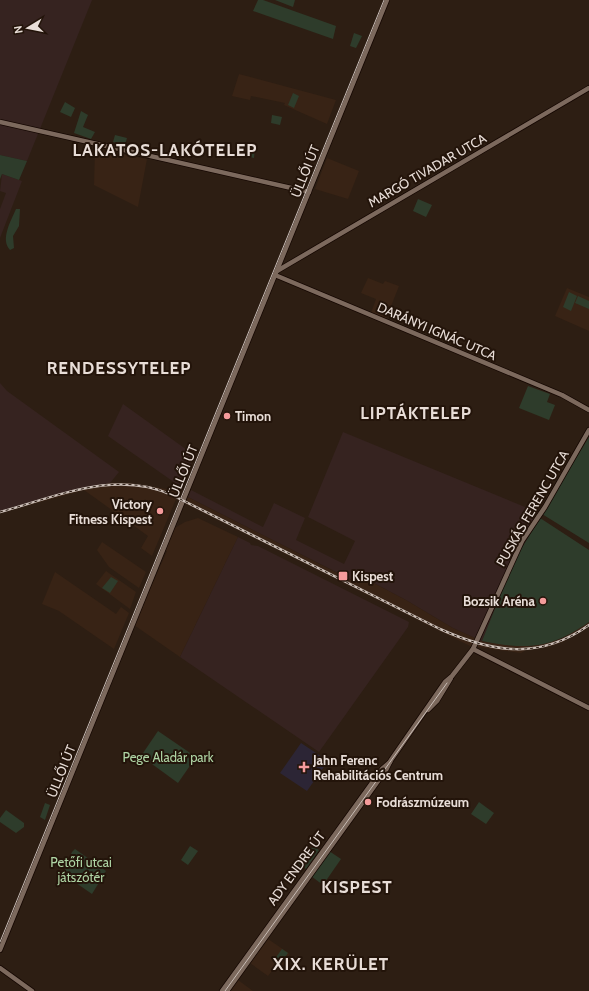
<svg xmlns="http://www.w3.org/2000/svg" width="589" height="991" font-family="Cabin,sans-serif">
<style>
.built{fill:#382315}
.industrial{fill:#362320}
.medical{fill:#2c2535}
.green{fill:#2e3c2b}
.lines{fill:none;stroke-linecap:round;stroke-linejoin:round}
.secondary-casing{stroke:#150702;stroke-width:6}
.secondary{stroke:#7c695d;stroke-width:4.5}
.tram{stroke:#cabeb7;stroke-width:1}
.rail-casing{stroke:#cabeb7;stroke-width:2.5}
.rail{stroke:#23140a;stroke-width:1;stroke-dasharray:3;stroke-linecap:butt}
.poi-dot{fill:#f59b9b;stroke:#23140a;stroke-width:1.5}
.labels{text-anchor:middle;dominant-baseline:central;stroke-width:4;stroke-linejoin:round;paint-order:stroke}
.street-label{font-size:13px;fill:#e8ddd7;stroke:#23140a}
.poi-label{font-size:13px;font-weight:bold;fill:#e8ddd7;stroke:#23140a;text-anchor:start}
.park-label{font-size:13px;fill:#afd5a5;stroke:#23140a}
.district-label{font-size:17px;font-weight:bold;letter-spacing:1px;fill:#e8ddd7;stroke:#23140a}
</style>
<rect width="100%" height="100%" fill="#2d1e13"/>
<g class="built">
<polygon points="239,74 336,100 327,124 284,105 285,103 251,96 250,100 232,96"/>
<polygon points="95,149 147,159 138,207 94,185"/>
<polygon points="327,158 359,171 348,199 315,189"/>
<polygon points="368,278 383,284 385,281 399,286 386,319 371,313 376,299 361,293"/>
<polygon points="567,288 589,297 589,331 555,316"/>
<polygon points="110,483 129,483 179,491 177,497 186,501 188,497 351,580 355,573 406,600 453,628 482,641 516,646 536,645 562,639 589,622 589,626 563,642 548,647 526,650 521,653 478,647 477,644 472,647 176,499 152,556 141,548 148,536 84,490 0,513 0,511 82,488"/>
<polygon points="198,518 238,537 180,657 134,625 167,551 165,550 173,529 185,522"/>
<polygon points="102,542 146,572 139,588 109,567 97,550"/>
<polygon points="106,571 136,592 130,609 96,584"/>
<polygon points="55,572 116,614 121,607 129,613 114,649 59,611 42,604"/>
<polygon points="268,939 290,954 282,967 277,964 268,976 250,963"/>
<polygon points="238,980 253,991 230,991"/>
</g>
<g class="industrial">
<polygon points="0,0 92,0 27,161 0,155"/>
<polygon points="2,174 22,181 0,238 0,209 6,193 0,191"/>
<polygon points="0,383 7,391 119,472 110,483 82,488 0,511"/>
<polygon points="123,404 194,455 181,487 108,436"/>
<polygon points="343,432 542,514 514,561 482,641 453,628 406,600 355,573 352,580 188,497 191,490 263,527 274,503 305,518 296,540 344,564 355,541 308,517"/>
<polygon points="238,537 250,543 251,545 258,546 409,622 408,627 319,752 180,657"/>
</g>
<polygon class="medical" points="301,743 328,761 307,791 280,773"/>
<g class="green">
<polygon points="258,0 263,0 336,26 333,39 253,11"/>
<polygon points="275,0 295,0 293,7"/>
<polygon points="354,33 362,36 356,48 350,46"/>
<polygon points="293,93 299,96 294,108 288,105"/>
<polygon points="65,102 75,108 71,117 60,112"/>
<polygon points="81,111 88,115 83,127 95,132 91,139 74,133"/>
<polygon points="272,115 282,117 280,125 271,123"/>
<polygon points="115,135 127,138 125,145 113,142"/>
<polygon points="247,145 255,146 254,158 246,156"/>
<polygon points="0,155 27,161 19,180 2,174 0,179"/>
<polygon points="418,199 432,205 426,217 413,211"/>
<path d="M 16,209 L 20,209 L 19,226 L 13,236 L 14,248 L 10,250 C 0,239 11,221 16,209 Z"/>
<polygon points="569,292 577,296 571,311 563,307"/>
<polygon points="578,296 589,301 589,309 575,303"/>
<polygon points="528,386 550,394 547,402 555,405 549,420 519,408"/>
<polygon points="589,437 589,543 542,514"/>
<path d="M 540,518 L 589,550 L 589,622 C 550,649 528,650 482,641 L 514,561 Z"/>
<polygon points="111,577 118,581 110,593 102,588"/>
<polygon points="158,731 196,757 178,783 141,756"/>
<polygon points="479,802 494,813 486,824 471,814"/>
<polygon points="45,803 50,805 45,820 40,817"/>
<polygon points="6,810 24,823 24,827 16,833 0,822 0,818"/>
<polygon points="190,846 198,851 188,865 181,860"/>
<polygon points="315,847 319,850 306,869 297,863 306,850"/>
<polygon points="75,849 106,871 92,894 63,874 72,852"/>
<polygon points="329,851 341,859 323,885 311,876"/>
<polygon points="282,949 288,953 280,964 274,960"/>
</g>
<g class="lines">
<defs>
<g id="secondary">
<polyline points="0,122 309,192"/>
<polyline points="277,271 589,88"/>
<polyline points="275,275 562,395 589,410"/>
<polyline points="473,649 589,708"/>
<polyline points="428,710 437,701 451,678"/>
<polyline points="0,950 387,0"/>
<polyline points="0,968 32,991"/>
<polyline points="222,991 382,769 390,762"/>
<polyline points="227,991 386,770 391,760 445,682 452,676 473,649 522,541 545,507 589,430"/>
</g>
</defs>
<use href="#secondary" class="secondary-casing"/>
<use href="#secondary" class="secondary"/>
<g class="tram">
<polyline points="0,942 384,0"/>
<polyline points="225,991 447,683"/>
</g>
<defs>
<path id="rail" d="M 0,512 C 56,497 116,469 172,495 L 440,629 C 493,653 540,660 589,625"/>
</defs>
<use href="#rail" class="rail-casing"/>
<use href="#rail" class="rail"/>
</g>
<g class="poi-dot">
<circle cx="227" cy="416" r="4"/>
<circle cx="160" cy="511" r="4"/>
<rect x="338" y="571" width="10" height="10" rx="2"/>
<circle cx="543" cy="601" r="4"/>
<path d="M302 761h4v4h4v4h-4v4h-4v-4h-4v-4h4z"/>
<circle cx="368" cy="802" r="4"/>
</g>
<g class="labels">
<g class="street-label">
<text transform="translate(427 170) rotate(-30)">MARGÓ TIVADAR UTCA</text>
<text transform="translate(305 171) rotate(-68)">ÜLLŐI ÚT</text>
<text transform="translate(437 331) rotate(23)">DARÁNYI IGNÁC UTCA</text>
<text transform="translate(183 471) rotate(-68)">ÜLLŐI ÚT</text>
<text transform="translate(532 508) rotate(-60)">PUSKÁS FERENC UTCA</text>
<text transform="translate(61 771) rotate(-68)">ÜLLŐI ÚT</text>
<text transform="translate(296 868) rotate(-54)">ADY ENDRE ÚT</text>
</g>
<g class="poi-label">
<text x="235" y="416">Timon</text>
<text x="152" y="504" text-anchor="end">Victory<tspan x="152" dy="15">Fitness Kispest</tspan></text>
<text x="352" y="576">Kispest</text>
<text x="535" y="601" text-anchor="end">Bozsik Aréna</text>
<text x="313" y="760">Jahn Ferenc<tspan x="313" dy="15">Rehabilitációs Centrum</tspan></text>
<text x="376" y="802">Fodrászmúzeum</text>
</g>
<g class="park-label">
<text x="168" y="757">Pege Aladár park</text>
<text x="81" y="862">Petőfi utcai<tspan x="81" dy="15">játszótér</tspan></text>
</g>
<g class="district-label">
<text x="165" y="150">LAKATOS-LAKÓTELEP</text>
<text x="119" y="368">RENDESSYTELEP</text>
<text x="416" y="413">LIPTÁKTELEP</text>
<text x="357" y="887">KISPEST</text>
<text x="331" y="964">XIX. KERÜLET</text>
</g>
</g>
<g transform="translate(28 28) rotate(260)" stroke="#23140a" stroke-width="3" paint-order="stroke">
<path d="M0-3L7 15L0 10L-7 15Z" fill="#e8ddd7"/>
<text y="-6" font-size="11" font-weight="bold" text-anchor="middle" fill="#e8ddd7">N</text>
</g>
</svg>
